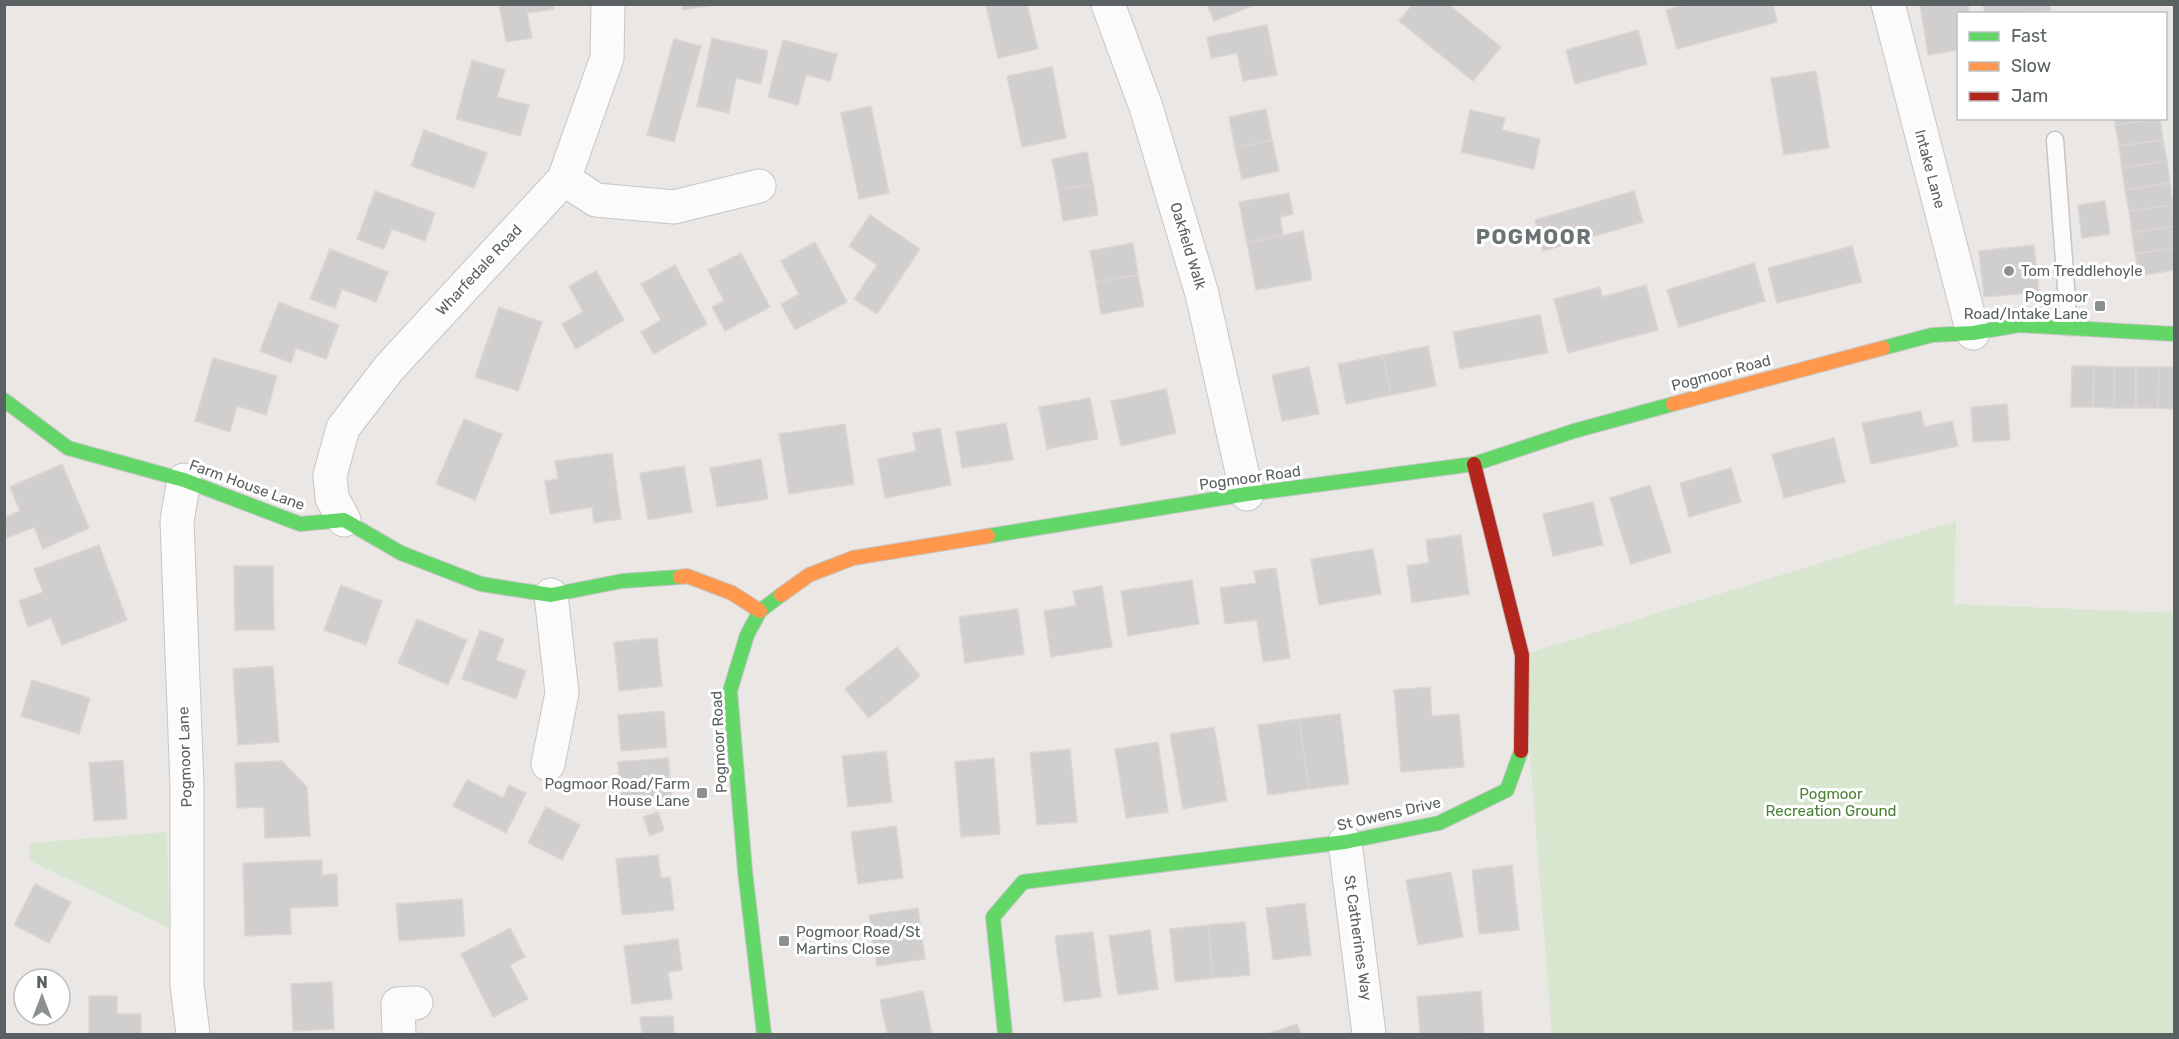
<svg xmlns="http://www.w3.org/2000/svg" width="2179" height="1039" font-family="Rubik,sans-serif">
<style>
.green{fill:#d8e6d0}
.building{fill:#d1cece;stroke:#dad6d4;stroke-width:1.5}
.lines{fill:none;stroke-linecap:round;stroke-linejoin:round}
.lane-casing{stroke:#c6c6c6;stroke-width:19}
.street-casing{stroke:#c6c6c6;stroke-width:35}
.fast-casing{stroke:#c6c6c6;stroke-width:16}
.slow-casing{stroke:#c6c6c6;stroke-width:16}
.jam-casing{stroke:#c6c6c6;stroke-width:16}
.lane{stroke:#fcfbfb;stroke-width:16}
.street{stroke:#fcfbfb;stroke-width:33}
.fast{stroke:#63d668;stroke-width:14}
.slow{stroke:#ff974d;stroke-width:14}
.jam{stroke:#b3261e;stroke-width:14}
.poi-dot{fill:#8c9090;stroke:#fff;stroke-width:2}
.labels{text-anchor:middle;dominant-baseline:central;stroke-width:6;stroke-linejoin:round;paint-order:stroke}
.street-label{font-size:15px;fill:#5a6163;stroke:#fff}
.poi-label{font-size:15px;fill:#5a6163;stroke:#fff;text-anchor:start}
.park-label{font-size:15px;fill:#488134;stroke:#fff}
.district-label{font-size:21px;font-weight:bold;letter-spacing:1.5px;fill:#6b7375;stroke:#fff}
</style>
<rect width="100%" height="100%" fill="#eae7e5"/>
<g class="green">
<polygon points="1956,521 1954,604 2174,613 2174,1034 1552,1034 1522,655"/>
<polygon points="167,832 169,928 29,860 30,843"/>
</g>
<g class="building">
<polygon points="499,4 553,4 554,9 527,13 532,38 506,42"/>
<polygon points="682,4 720,4 683,10"/>
<polygon points="1027,4 1038,49 998,58 986,5"/>
<polygon points="1207,4 1252,4 1252,6 1214,21"/>
<polygon points="1413,4 1448,4 1501,47 1473,81 1399,21"/>
<polygon points="1686,4 1773,4 1777,22 1677,49 1666,10"/>
<polygon points="1920,4 1968,4 1970,14 1958,14 1958,50 1928,55"/>
<polygon points="1983,4 2050,4 2051,11 1985,14"/>
<polygon points="1267,25 1277,75 1243,81 1237,53 1211,58 1207,37"/>
<polygon points="1638,30 1647,64 1575,84 1566,50"/>
<polygon points="712,38 768,51 761,84 736,78 729,113 697,106"/>
<polygon points="674,39 701,46 674,142 647,135"/>
<polygon points="783,40 837,54 830,81 806,75 798,105 768,97"/>
<polygon points="472,60 505,70 497,97 529,105 520,136 456,119"/>
<polygon points="1052,67 1066,138 1022,147 1007,76"/>
<polygon points="1816,71 1829,148 1784,155 1771,78"/>
<polygon points="871,106 889,193 859,199 841,113"/>
<polygon points="1266,109 1272,140 1235,148 1229,117"/>
<polygon points="1470,110 1505,118 1502,130 1540,139 1534,169 1461,152"/>
<polygon points="2114,118 2157,118 2115,125"/>
<polygon points="2160,118 2163,140 2119,146 2115,125"/>
<polygon points="424,130 487,153 474,188 411,166"/>
<polygon points="1272,140 1279,171 1242,179 1235,148"/>
<polygon points="2163,140 2167,161 2122,168 2119,146"/>
<polygon points="1087,152 1093,184 1058,190 1052,159"/>
<polygon points="2167,161 2170,183 2125,190 2122,168"/>
<polygon points="2170,183 2173,205 2129,211 2125,190"/>
<polygon points="1093,184 1098,215 1063,221 1058,190"/>
<polygon points="375,191 435,213 425,241 392,229 384,249 357,239"/>
<polygon points="1634,191 1643,222 1543,251 1535,220"/>
<polygon points="1289,193 1293,214 1280,217 1283,235 1247,243 1239,202"/>
<polygon points="2105,201 2110,234 2082,238 2078,205"/>
<polygon points="2173,205 2174,226 2132,233 2129,211"/>
<polygon points="870,215 920,249 877,314 854,299 877,265 849,246"/>
<polygon points="2174,226 2174,248 2135,254 2132,233"/>
<polygon points="1303,231 1312,280 1256,290 1247,243"/>
<polygon points="815,242 847,302 795,330 781,304 799,294 781,261"/>
<polygon points="1133,243 1138,275 1096,282 1090,251"/>
<polygon points="2034,245 2039,292 1984,297 1979,251"/>
<polygon points="1852,246 1862,282 1777,303 1768,268"/>
<polygon points="2174,248 2174,270 2139,276 2135,254"/>
<polygon points="330,249 388,272 376,302 342,289 335,308 310,299"/>
<polygon points="741,253 770,307 725,331 712,307 724,301 708,270"/>
<polygon points="1754,263 1765,301 1679,327 1667,290"/>
<polygon points="675,265 707,324 654,354 641,332 661,320 641,284"/>
<polygon points="596,271 624,320 576,349 562,324 583,312 569,286"/>
<polygon points="1138,275 1144,306 1101,314 1096,282"/>
<polygon points="1646,285 1658,330 1568,353 1554,299 1600,287 1602,297"/>
<polygon points="279,302 339,325 326,359 296,348 291,363 260,351"/>
<polygon points="499,307 542,322 518,391 475,377"/>
<polygon points="1540,315 1548,353 1460,369 1453,332"/>
<polygon points="1428,346 1436,386 1391,395 1383,355"/>
<polygon points="1383,355 1391,395 1346,404 1338,364"/>
<polygon points="213,358 277,376 266,415 237,406 230,432 195,421"/>
<polygon points="2072,366 2094,366 2093,407 2071,407"/>
<polygon points="2094,366 2114,367 2114,408 2093,407"/>
<polygon points="1309,367 1319,414 1282,421 1272,375"/>
<rect x="2114" y="367" width="22" height="41"/>
<polygon points="2136,367 2159,367 2158,408 2136,408"/>
<polygon points="2159,367 2174,367 2174,409 2158,408"/>
<polygon points="1166,389 1176,433 1121,446 1111,401"/>
<polygon points="1090,398 1098,439 1047,449 1039,407"/>
<polygon points="2007,404 2010,440 1973,442 1971,407"/>
<polygon points="1921,411 1924,427 1952,421 1958,446 1871,464 1862,423"/>
<polygon points="464,419 502,434 475,500 436,484"/>
<polygon points="1006,423 1013,460 962,468 956,432"/>
<polygon points="845,424 854,484 789,494 779,434"/>
<polygon points="940,428 951,485 885,498 878,459 916,451 913,433"/>
<polygon points="1834,438 1845,482 1784,498 1772,454"/>
<polygon points="612,453 621,519 594,523 592,507 550,514 545,481 558,479 555,461"/>
<polygon points="761,459 768,499 717,507 710,468"/>
<polygon points="62,464 89,528 43,549 34,527 7,538 4,518 20,511 10,487"/>
<polygon points="684,466 692,512 648,520 640,473"/>
<polygon points="1731,468 1741,502 1689,517 1680,483"/>
<polygon points="1650,485 1671,552 1631,564 1610,498"/>
<polygon points="1593,502 1603,545 1553,556 1543,514"/>
<polygon points="1461,535 1469,594 1412,603 1407,566 1429,563 1426,540"/>
<polygon points="99,545 127,620 62,645 51,618 28,627 19,601 43,592 34,569"/>
<polygon points="1373,549 1381,594 1319,605 1311,559"/>
<polygon points="234,566 273,566 274,630 235,630"/>
<polygon points="1276,568 1290,658 1263,662 1257,620 1225,624 1220,588 1256,583 1254,571"/>
<polygon points="1192,580 1199,624 1128,636 1121,591"/>
<polygon points="341,585 382,601 366,645 324,630"/>
<polygon points="1102,586 1112,647 1051,657 1044,611 1076,606 1073,591"/>
<polygon points="1018,609 1024,654 965,663 959,617"/>
<polygon points="417,619 467,640 448,685 398,663"/>
<polygon points="480,630 504,639 496,660 526,671 516,699 462,679"/>
<polygon points="657,638 662,686 619,691 614,642"/>
<polygon points="897,647 920,676 869,718 845,689"/>
<polygon points="273,666 279,742 238,745 233,669"/>
<polygon points="32,680 90,698 79,734 21,716"/>
<polygon points="1430,687 1432,716 1459,714 1464,767 1401,772 1394,690"/>
<polygon points="664,711 667,747 621,751 618,715"/>
<polygon points="1340,714 1349,784 1309,789 1299,719"/>
<polygon points="1299,719 1309,789 1268,795 1258,725"/>
<polygon points="1214,727 1227,801 1183,809 1170,734"/>
<polygon points="1158,742 1168,812 1126,818 1115,749"/>
<polygon points="1070,749 1077,822 1037,825 1030,753"/>
<polygon points="886,751 892,802 848,807 842,756"/>
<polygon points="668,758 672,800 622,804 618,762"/>
<polygon points="994,758 1000,834 961,837 955,762"/>
<polygon points="123,760 127,819 94,821 89,763"/>
<polygon points="282,761 307,787 310,836 265,838 264,807 237,808 235,763"/>
<polygon points="467,780 503,798 509,785 526,793 506,833 453,806"/>
<polygon points="546,807 580,825 562,860 528,843"/>
<polygon points="658,812 664,830 650,836 643,817"/>
<polygon points="896,826 903,878 858,884 851,832"/>
<polygon points="658,855 661,878 670,877 674,910 622,915 616,859"/>
<polygon points="322,860 322,875 337,874 338,906 290,908 291,934 245,936 243,863"/>
<polygon points="1512,865 1519,930 1479,934 1472,870"/>
<polygon points="1451,872 1463,937 1418,945 1406,880"/>
<polygon points="35,884 71,902 49,943 14,925"/>
<polygon points="462,899 465,936 399,941 396,904"/>
<polygon points="1305,903 1311,955 1273,960 1266,908"/>
<polygon points="918,908 925,959 877,966 869,915"/>
<polygon points="1245,922 1250,975 1213,978 1208,925"/>
<polygon points="1208,925 1213,978 1175,982 1170,929"/>
<polygon points="510,928 525,957 510,965 528,999 493,1017 461,954"/>
<polygon points="1150,930 1158,989 1118,995 1109,936"/>
<polygon points="1093,932 1101,997 1064,1002 1055,936"/>
<polygon points="678,939 682,970 668,972 672,999 632,1004 624,946"/>
<polygon points="332,982 334,1029 293,1031 291,984"/>
<polygon points="923,991 932,1034 887,1034 880,1000"/>
<polygon points="1481,991 1484,1033 1420,1034 1417,997"/>
<polygon points="89,996 117,996 117,1014 141,1014 141,1034 89,1034"/>
<polygon points="673,1016 674,1034 689,1034 642,1034 640,1017"/>
<polygon points="1297,1024 1301,1034 1268,1034"/>
</g>
<g class="lines">
<defs>
<polyline id="lane" points="2055,140 2069,327"/>
<g id="street">
<polyline points="1108,4 1146,107 1202,294 1247,494"/>
<polyline points="1888,4 1973,333"/>
<polyline points="564,179 596,200 674,207 759,186"/>
<polyline points="184,480 177,521 187,786 187,985 193,1034"/>
<polyline points="344,520 332,498 330,475 343,428 389,368 564,179 607,58 608,4"/>
<polyline points="548,764 562,693 551,595"/>
<polyline points="1345,842 1369,1034"/>
<polyline points="399,1034 398,1004 416,1003"/>
</g>
<g id="fast">
<polyline points="1883,348 1932,335 1973,333 2019,325 2174,334"/>
<polyline points="4,400 68,448 184,480 300,524 344,520 401,553 481,584 551,595 622,581 680,577"/>
<polyline points="988,536 1247,494 1474,464 1574,431 1673,404"/>
<polyline points="764,1034 745,871 730,691 747,635 760,611 781,595"/>
<polyline points="1005,1034 993,917 1023,882 1345,842 1439,823 1507,790 1521,751"/>
</g>
<g id="slow">
<polyline points="1673,404 1883,348"/>
<polyline points="680,577 687,576 732,593 760,611"/>
<polyline points="781,595 809,575 853,558 988,536"/>
</g>
<polyline id="jam" points="1474,464 1522,655 1521,751"/>
</defs>
<use href="#lane" class="lane-casing"/>
<use href="#street" class="street-casing"/>
<use href="#fast" class="fast-casing"/>
<use href="#slow" class="slow-casing"/>
<use href="#jam" class="jam-casing"/>
<use href="#lane" class="lane"/>
<use href="#street" class="street"/>
<use href="#fast" class="fast"/>
<use href="#slow" class="slow"/>
<use href="#jam" class="jam"/>
</g>
<g class="poi-dot">
<circle cx="2009" cy="271" r="6"/>
<rect x="2094" y="300" width="12" height="12" rx="3"/>
<rect x="696" y="787" width="12" height="12" rx="3"/>
<rect x="778" y="935" width="12" height="12" rx="3"/>
</g>
<g class="labels">
<g class="street-label">
<text transform="translate(1930 169) rotate(75)">Intake Lane</text>
<text transform="translate(1188 246) rotate(73)">Oakfield Walk</text>
<text transform="translate(479 270) rotate(-47)">Wharfedale Road</text>
<text transform="translate(1721 373) rotate(-15)">Pogmoor Road</text>
<text transform="translate(1250 478) rotate(-8)">Pogmoor Road</text>
<text transform="translate(247 485) rotate(20)">Farm House Lane</text>
<text transform="translate(719 742) rotate(-93)">Pogmoor Road</text>
<text transform="translate(185 757) rotate(-92)">Pogmoor Lane</text>
<text transform="translate(1389 814) rotate(-13)">St Owens Drive</text>
<text transform="translate(1358 938) rotate(82)">St Catherines Way</text>
</g>
<g class="poi-label">
<text x="2021" y="271">Tom Treddlehoyle</text>
<text x="2088" y="297" text-anchor="end">Pogmoor<tspan x="2088" dy="17">Road/Intake Lane</tspan></text>
<text x="690" y="784" text-anchor="end">Pogmoor Road/Farm<tspan x="690" dy="17">House Lane</tspan></text>
<text x="796" y="932">Pogmoor Road/St<tspan x="796" dy="17">Martins Close</tspan></text>
</g>
<g class="park-label">
<text x="1831" y="794">Pogmoor<tspan x="1831" dy="17">Recreation Ground</tspan></text>
</g>
<g class="district-label">
<text x="1534" y="236">POGMOOR</text>
</g>
</g>
<rect width="2179" height="1039" fill="none" stroke="#5a6163" stroke-width="12"/>
<rect x="1957" y="12" width="210" height="108" fill="#ffffff" stroke="#bdc0c1" stroke-width="1.5"/>
<rect x="1969" y="32" width="30" height="9" fill="#63d668" stroke="#bdc0c1" stroke-width="1.5"/>
<text x="2011" y="42" font-size="18" fill="#5a6163">Fast</text>
<rect x="1969" y="62" width="30" height="9" fill="#ff974d" stroke="#bdc0c1" stroke-width="1.5"/>
<text x="2011" y="72" font-size="18" fill="#5a6163">Slow</text>
<rect x="1969" y="92" width="30" height="9" fill="#b3261e" stroke="#bdc0c1" stroke-width="1.5"/>
<text x="2011" y="102" font-size="18" fill="#5a6163">Jam</text>
<g transform="translate(42 997)"><circle r="28" fill="#ffffff" stroke="#bdc0c1" stroke-width="1.5"/>
<path d="M0-4.5L10 22L0 15L-10 22Z" fill="#8c9090"/>
<text y="-9" font-size="16" font-weight="bold" text-anchor="middle" fill="#5a6163">N</text>
</g>
</svg>
